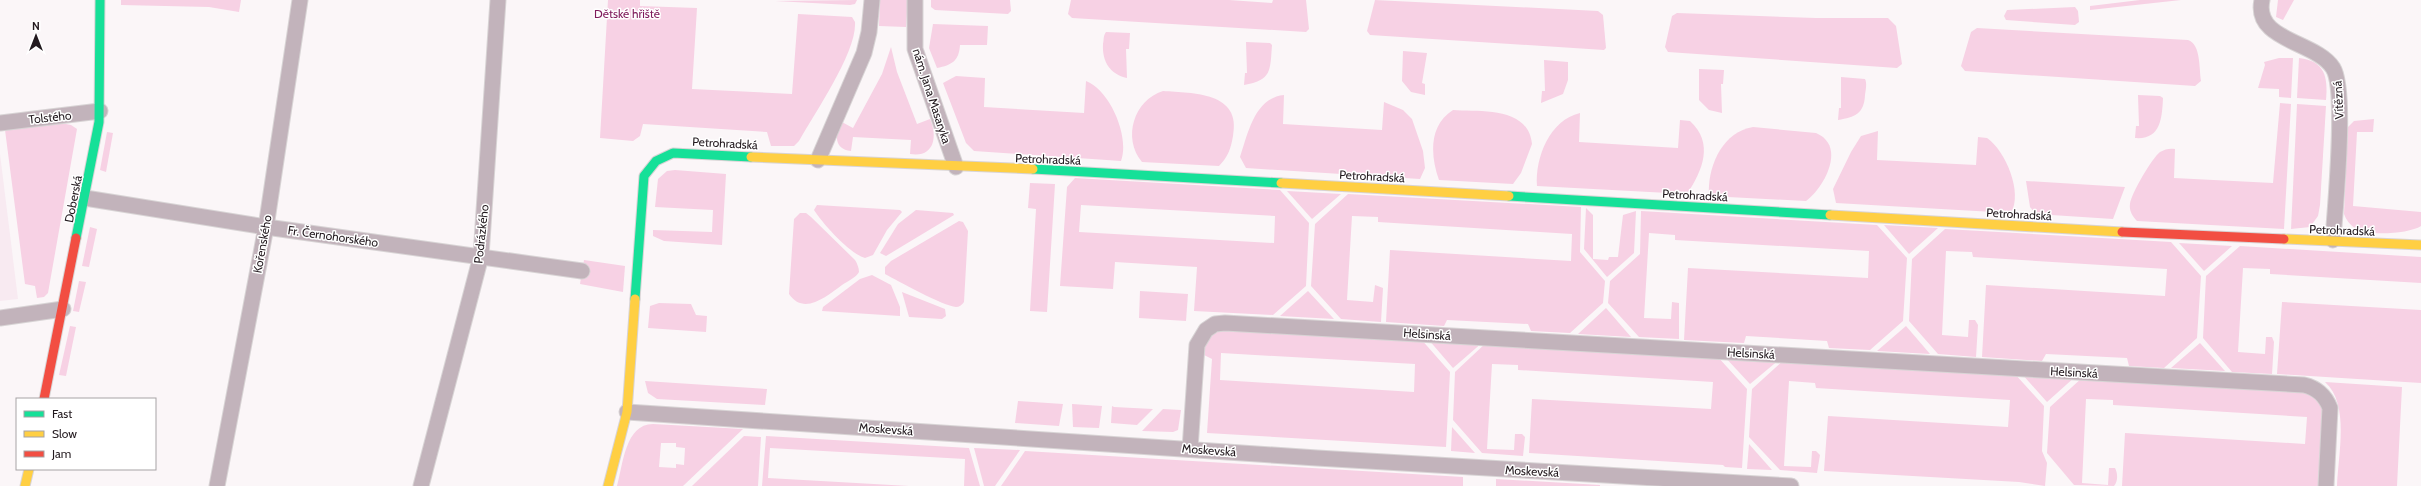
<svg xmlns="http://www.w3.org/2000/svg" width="2421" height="486" font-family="Cabin,sans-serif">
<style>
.built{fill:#f8eaf1}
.green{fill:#f7d1e4;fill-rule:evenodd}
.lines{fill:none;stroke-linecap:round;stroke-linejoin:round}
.street-casing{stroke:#d8d4d5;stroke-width:17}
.fast-casing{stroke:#d8d4d5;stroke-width:11}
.slow-casing{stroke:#d8d4d5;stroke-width:11}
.jam-casing{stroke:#d8d4d5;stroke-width:11}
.street{stroke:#c2b3bb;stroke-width:15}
.fast{stroke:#16e098;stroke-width:9}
.slow{stroke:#ffcf43;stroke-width:9}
.jam{stroke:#f24e42;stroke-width:9}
.labels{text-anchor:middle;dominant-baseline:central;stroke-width:3;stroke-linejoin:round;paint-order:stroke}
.park-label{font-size:12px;fill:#801c5c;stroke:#fff}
.street-label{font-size:12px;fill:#231a1f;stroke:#fff}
</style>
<rect width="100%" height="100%" fill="#fbf6f8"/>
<polygon class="built" points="0,154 18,299 0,301"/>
<g class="green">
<polygon points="121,0 241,0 239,12 209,7 121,5"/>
<path d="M 608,0 L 640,0 L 640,6 L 697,8 L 692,89 L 792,94 L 798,14 L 852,17 L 855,22 C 857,52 815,112 799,141 L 794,146 L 771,146 L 767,132 L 643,124 L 640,136 L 633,141 L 600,138 Z"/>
<polygon points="857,0 855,4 850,5 775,1"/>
<polygon points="880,0 908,0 906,27 879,26"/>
<polygon points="931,0 1010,0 1011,11 1008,14 935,10 931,7"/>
<polygon points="1071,0 1229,0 1272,3 1273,0 1306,0 1309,29 1306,32 1072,18 1068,14"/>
<polygon points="1375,0 1598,11 1603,15 1606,48 1604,50 1370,35 1367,31"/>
<polygon points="2140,0 2181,0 2090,10 2090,6"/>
<polygon points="2278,0 2294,0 2283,20 2276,17"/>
<polygon points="2075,7 2078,11 2079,22 2075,25 2006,20 2004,16 2007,10"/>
<polygon points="1677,13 1816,18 1888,18 1896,26 1902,64 1897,68 1668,52 1665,47 1672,16"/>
<path d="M 933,24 L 988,26 L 987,45 L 960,45 C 959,61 952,65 937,68 L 929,48 Z"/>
<path d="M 1977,28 L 2188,40 C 2201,44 2199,69 2201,81 L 2195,86 L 1965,71 L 1961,66 L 1971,32 Z"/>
<path d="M 1106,32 L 1130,33 L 1129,49 L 1126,49 L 1127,78 C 1110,74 1102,62 1103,44 C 1104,40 1103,36 1106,32 Z"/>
<path d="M 1246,42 L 1270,43 L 1272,45 C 1270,71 1272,80 1244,85 L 1245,73 L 1247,73 Z"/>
<path d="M 891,47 L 897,72 L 917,124 L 930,119 C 938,137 934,158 910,154 L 911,140 L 853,137 L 851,151 C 833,149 836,134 840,121 L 853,128 L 882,74 Z"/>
<polygon points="1403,51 1427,53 1422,83 1425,84 1425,95 1411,92 1402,81"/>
<polygon points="2279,58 2293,58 2291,98 2279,97 2279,89 2258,88 2265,65 2264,62"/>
<path d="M 2299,58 C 2325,61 2328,77 2326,100 L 2297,98 Z"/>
<polygon points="1544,60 1568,62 1568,80 1563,94 1541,103 1542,91 1545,91"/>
<polygon points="1699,69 1724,70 1723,84 1721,84 1722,113 1709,110 1699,100"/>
<path d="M 956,76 L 985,78 L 984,107 L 1084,113 L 1086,81 C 1110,90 1130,137 1121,161 L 974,151 L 966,143 L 943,83 Z"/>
<path d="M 1841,77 L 1865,79 C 1867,83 1866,89 1865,95 C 1864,114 1855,117 1838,120 L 1839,108 L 1841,108 Z"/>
<path d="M 1163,91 C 1193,93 1242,92 1233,136 C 1231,148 1228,157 1219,166 L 1142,162 C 1122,138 1134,100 1163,91 Z"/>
<path d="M 1284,95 L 1283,124 L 1382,130 L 1384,102 L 1403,110 L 1412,119 L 1423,151 L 1425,168 L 1420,179 L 1246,168 L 1240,157 C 1248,134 1254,98 1284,95 Z"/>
<path d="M 2138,95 L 2160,96 L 2163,98 C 2162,118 2161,140 2135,138 L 2136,126 L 2139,126 Z"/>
<path d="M 2280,103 L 2291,104 L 2284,229 L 2137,221 C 2132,216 2129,210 2130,204 C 2131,194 2152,158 2160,152 C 2165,149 2170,148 2175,149 L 2174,178 L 2273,183 Z"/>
<polygon points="2297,104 2326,106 2320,205 2318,216 2310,227 2291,229"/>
<path d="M 1453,110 C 1480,112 1528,106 1532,144 L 1521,173 L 1513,184 L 1439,180 C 1430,155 1429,125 1453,110 Z"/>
<path d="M 1580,113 L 1579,142 L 1678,148 L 1680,120 L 1690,121 C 1714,143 1703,170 1687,194 L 1537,186 C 1535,157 1550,120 1580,113 Z"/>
<path d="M 2374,119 L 2373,132 L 2357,132 L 2353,206 L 2421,212 L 2421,226 C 2409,234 2368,236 2356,229 C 2350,225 2346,220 2344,214 L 2348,127 L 2354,121 Z"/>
<polygon points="61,123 71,125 77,129 48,293 44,297 37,298 35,286 25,284 5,130"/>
<path d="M 1753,127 L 1816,133 C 1847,146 1824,188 1806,201 L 1709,196 C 1707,167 1722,132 1753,127 Z"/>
<path d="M 1878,131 L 1877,160 L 1976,165 L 1978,137 L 1987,138 C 2006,151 2023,193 2011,213 L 1836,203 L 1833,189 L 1851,152 L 1861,136 Z"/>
<polygon points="107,132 113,133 106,172 100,170"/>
<polygon points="675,170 726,174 722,245 664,241 653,236 653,230 712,232 713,210 655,207 658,179 667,171"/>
<path d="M 1075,178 L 1280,190 L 1309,223 L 1306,286 L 1273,315 L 1194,311 L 1197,267 L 1115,262 L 1113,289 L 1060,286 L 1067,187 ZM 1081,205 L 1275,216 L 1274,243 L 1079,232 Z"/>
<polygon points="2026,181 2125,187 2113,219 2036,214 2030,207"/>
<polygon points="1030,183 1055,184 1047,312 1030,311 1036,209 1028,208"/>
<polygon points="1287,191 1341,194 1312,219"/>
<polygon points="1348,194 1581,207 1580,252 1605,281 1603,303 1570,333 1531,331 1528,324 1447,320 1444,326 1386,322 1390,250 1571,261 1572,234 1378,222 1378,217 1352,216 1347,300 1373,302 1375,285 1383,288 1381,322 1341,319 1311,286 1315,224"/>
<path d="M 817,205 L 900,210 L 902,212 L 887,230 L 873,255 L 865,258 C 850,254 823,224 814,210 Z"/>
<polygon points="1586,208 1593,215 1593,259 1608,260 1609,257 1618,257 1623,215 1636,211 1634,253 1607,277 1584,249"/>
<polygon points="916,210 953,213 954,215 886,256 880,253 898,224"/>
<polygon points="1641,211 1877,225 1907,258 1903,321 1870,350 1829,348 1827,341 1746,336 1744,343 1684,340 1688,268 1868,278 1869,251 1675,240 1675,235 1649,233 1644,318 1671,319 1672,302 1679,303 1679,339 1639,337 1608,303 1610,281 1640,254"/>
<path d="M 800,213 L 806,213 L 811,217 L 855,260 C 857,263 859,268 859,272 C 857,277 846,282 842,285 C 827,296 804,316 789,294 L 794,219 Z"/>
<path d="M 959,221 L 963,222 L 968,231 L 964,302 C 962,305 959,307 956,307 C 943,306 898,281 885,274 L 885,267 L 891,261 Z"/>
<polygon points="1884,225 1938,228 1909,254"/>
<polygon points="90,227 97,229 89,267 82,266"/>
<polygon points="1945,229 2171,242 2201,276 2197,338 2164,368 2129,366 2127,358 2046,354 2042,361 1982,357 1986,285 2165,296 2167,269 1973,257 1972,252 1946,251 1942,335 1968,337 1969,320 1975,320 1978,325 1976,357 1938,354 1909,321 1912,259"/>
<polygon points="2179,243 2232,246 2204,271"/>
<polygon points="2240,246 2421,257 2421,283 2270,274 2270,269 2243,268 2238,352 2265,354 2266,337 2272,337 2274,342 2272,374 2232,372 2203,338 2206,276"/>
<polygon points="584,260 625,266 623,292 580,284"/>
<polygon points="872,275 891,285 900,307 900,316 822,311 823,307 860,279"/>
<polygon points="79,281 86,282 79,312 73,311"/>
<polygon points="1140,291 1188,294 1186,321 1139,318"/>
<polygon points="1308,291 1334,319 1280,316"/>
<polygon points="902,292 945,309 946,316 942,319 909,317"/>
<polygon points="2282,302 2421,310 2421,383 2277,374"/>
<polygon points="659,303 691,304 696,315 707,316 706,332 648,328 650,306"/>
<polygon points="1606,308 1631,337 1578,334"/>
<polygon points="70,326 76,327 66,376 59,375"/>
<polygon points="1906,326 1930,354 1877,351"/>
<path d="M 1220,328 L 1420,338 L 1450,372 L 1446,447 L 1207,433 L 1212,359 L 1200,353 L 1203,342 ZM 1221,353 L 1415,364 L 1414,392 L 1220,380 Z"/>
<polygon points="1428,339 1483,342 1453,368"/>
<polygon points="1487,342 1717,356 1747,389 1742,468 1725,467 1723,465 1529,453 1532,399 1711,409 1713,382 1518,370 1518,365 1492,364 1487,449 1514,450 1515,434 1522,434 1525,437 1523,456 1482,453 1453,420 1455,372"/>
<polygon points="2200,343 2225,371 2171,368"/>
<polygon points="1724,356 1780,359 1750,384"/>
<polygon points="1785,359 2014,373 2044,406 2042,451 2047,463 2045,486 2019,482 1824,471 1828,416 2008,427 2010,400 1816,388 1815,383 1789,381 1784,466 1811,467 1812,451 1816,451 1820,455 1817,473 1780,470 1749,437 1752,389"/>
<polygon points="2021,373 2076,376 2047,402"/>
<path d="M 2083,377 L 2309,392 L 2323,405 L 2322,486 L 2122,486 L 2125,433 L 2305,444 L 2307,417 L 2113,405 L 2113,400 L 2086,399 L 2082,483 L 2108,485 L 2109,468 L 2115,468 C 2118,474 2118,481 2114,486 L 2074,485 L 2047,453 L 2050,407 Z"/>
<polygon points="645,381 767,389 765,405 657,399 648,393"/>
<path d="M 2325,382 L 2402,387 L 2397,486 L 2337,486 C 2338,455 2350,404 2325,382 Z"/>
<polygon points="1018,401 1063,404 1059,426 1015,423"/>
<polygon points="1072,404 1102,406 1099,428 1073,427"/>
<polygon points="1112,406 1114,407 1153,409 1137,425 1111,423"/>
<polygon points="1163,409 1181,410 1178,430 1173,432 1142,431"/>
<path d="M 653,424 L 743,429 L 683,486 L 617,486 C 623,465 625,424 653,424 ZM 661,443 L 676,443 L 676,447 L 685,448 L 684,465 L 676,464 L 676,468 L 659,467 Z"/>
<polygon points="1452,427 1475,453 1451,451"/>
<polygon points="744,436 761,437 758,486 692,486"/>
<polygon points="766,436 969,448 980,486 964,486 965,459 770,448 768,478 909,486 762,486"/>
<polygon points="1749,444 1772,470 1747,469"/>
<polygon points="974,448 1020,450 995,486 984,486"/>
<polygon points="1025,451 1463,477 1463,486 1001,486"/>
<polygon points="1496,479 1600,485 1600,486 1496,486"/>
</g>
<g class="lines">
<defs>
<g id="street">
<polyline points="915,0 915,49 956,167"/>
<path d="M 2262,0 C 2253,41 2316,41 2333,68 C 2347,90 2335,208 2333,240"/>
<polyline points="0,123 100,111"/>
<polyline points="818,160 864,53 869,32 872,0"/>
<polyline points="85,198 266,227 582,271"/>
<polyline points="0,318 63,309"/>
<polyline points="627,412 1317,458 1791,486"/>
<path d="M 1190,449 L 1197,345 L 1206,330 L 1215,324 L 1225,323 L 2304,385 C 2317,388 2325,395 2330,408 L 2326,486"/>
<polyline points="217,486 266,227 300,0"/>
<polyline points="421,486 481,256 498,0"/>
</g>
<g id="fast">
<polyline points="1033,169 1281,183"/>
<polyline points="1509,196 1830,215"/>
<polyline points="76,238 99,122 100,0"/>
<polyline points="635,299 644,176 656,161 673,153 751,157"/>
</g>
<g id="slow">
<polyline points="751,157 1033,169"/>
<polyline points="1281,183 1509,196"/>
<polyline points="1830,215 2122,232"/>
<polyline points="2284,239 2421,245"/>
<polyline points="25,486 29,469"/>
<polyline points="608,486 627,412 635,299"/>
</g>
<g id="jam">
<polyline points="2122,232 2284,239"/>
<polyline points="44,399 76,238"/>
</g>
</defs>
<use href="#street" class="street-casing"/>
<use href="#fast" class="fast-casing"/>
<use href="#slow" class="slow-casing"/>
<use href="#jam" class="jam-casing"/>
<use href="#street" class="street"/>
<use href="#fast" class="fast"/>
<use href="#slow" class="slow"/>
<use href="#jam" class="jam"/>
</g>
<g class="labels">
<g class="park-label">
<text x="627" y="13">Dětské hřiště</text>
</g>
<g class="street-label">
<text transform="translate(932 96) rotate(72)">nám. Jana Masaryka</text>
<text transform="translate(2338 100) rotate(-93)">Vítězná</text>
<text transform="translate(50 117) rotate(-6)">Tolstého</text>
<text transform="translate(725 143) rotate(3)">Petrohradská</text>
<text transform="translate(1048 159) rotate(2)">Petrohradská</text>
<text transform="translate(1372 176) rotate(3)">Petrohradská</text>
<text transform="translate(1695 195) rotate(3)">Petrohradská</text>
<text transform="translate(73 199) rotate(-79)">Doberská</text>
<text transform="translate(2019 214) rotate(3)">Petrohradská</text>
<text transform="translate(2342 230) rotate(2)">Petrohradská</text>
<text transform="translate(481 234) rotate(-84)">Podrázkého</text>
<text transform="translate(333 236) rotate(8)">Fr. Černohorského</text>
<text transform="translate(262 244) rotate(-80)">Kořenského</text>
<text transform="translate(1427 334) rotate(4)">Helsinská</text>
<text transform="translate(1751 353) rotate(3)">Helsinská</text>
<text transform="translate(2074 372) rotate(3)">Helsinská</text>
<text transform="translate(886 429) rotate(4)">Moskevská</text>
<text transform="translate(1209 450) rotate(4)">Moskevská</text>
<text transform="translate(1532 471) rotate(3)">Moskevská</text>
</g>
</g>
<rect x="16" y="398" width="140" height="72" fill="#ffffff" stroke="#a7a3a5"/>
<rect x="24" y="411" width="20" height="6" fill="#16e098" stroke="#a7a3a5"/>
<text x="52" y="418" font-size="12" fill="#231a1f">Fast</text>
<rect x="24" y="431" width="20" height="6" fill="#ffcf43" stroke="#a7a3a5"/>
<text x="52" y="438" font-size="12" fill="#231a1f">Slow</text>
<rect x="24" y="451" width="20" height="6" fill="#f24e42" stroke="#a7a3a5"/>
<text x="52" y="458" font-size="12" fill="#231a1f">Jam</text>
<g transform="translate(36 36)" stroke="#ffffff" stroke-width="3" paint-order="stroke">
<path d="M0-3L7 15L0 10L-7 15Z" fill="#231a1f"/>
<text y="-6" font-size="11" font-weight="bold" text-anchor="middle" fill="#231a1f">N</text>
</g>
</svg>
